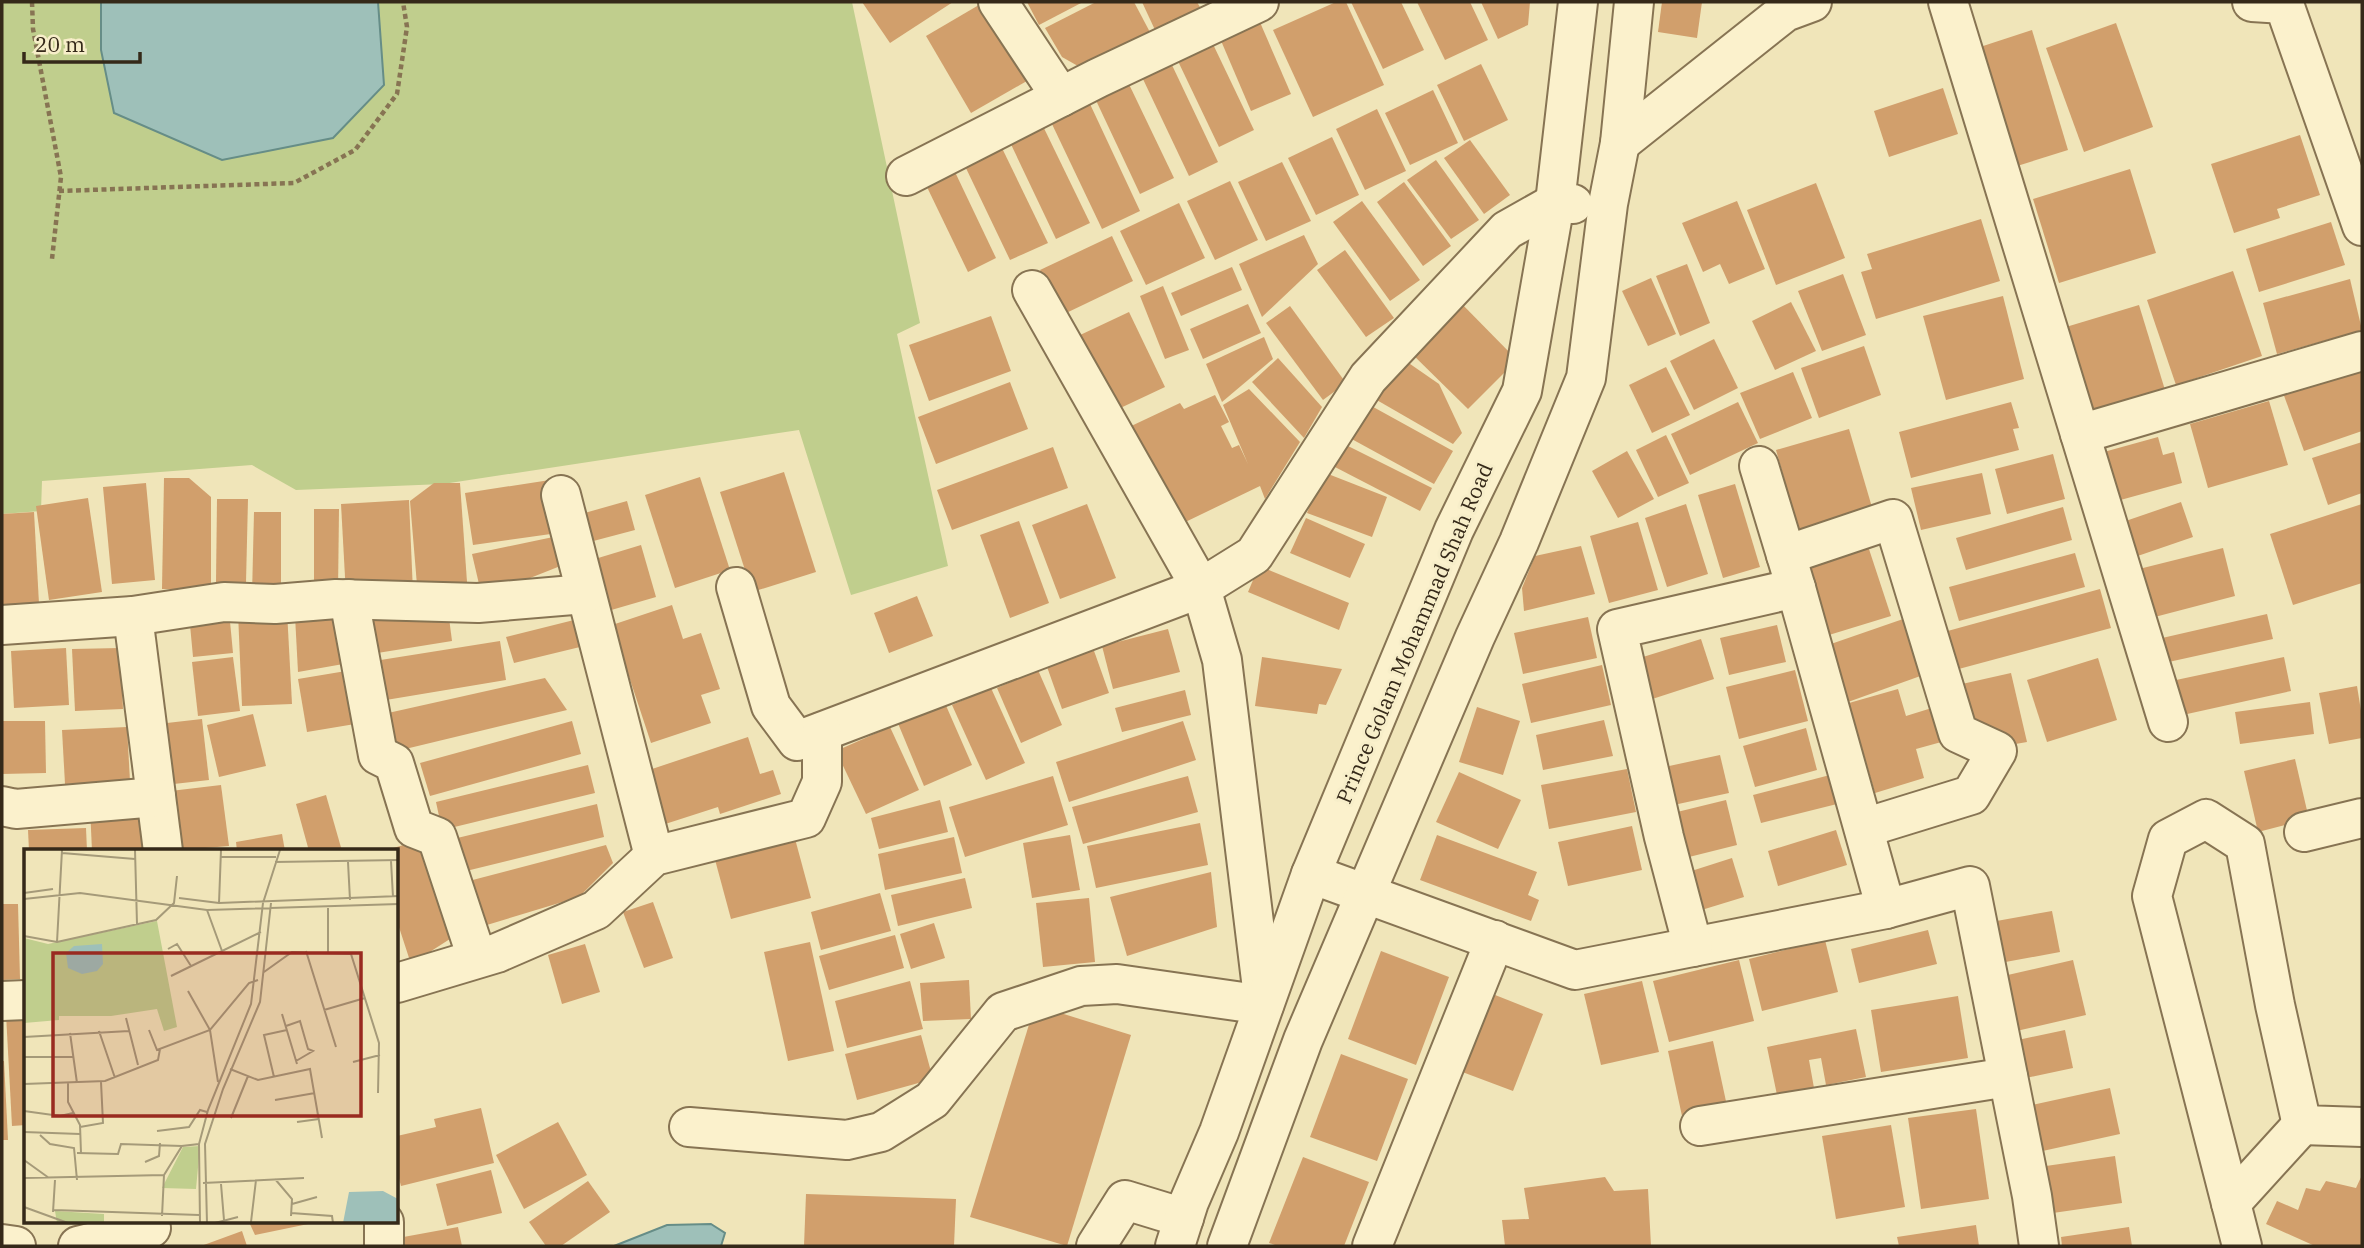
<svg xmlns="http://www.w3.org/2000/svg" width="2364" height="1248" font-family="'IBM Plex Serif',serif">
<style>
.green{fill:#c0ce8d}
.water{fill:#9ec0b9;stroke:#668d87;stroke-width:2}
.building{fill:#d19f6c}
.lines{fill:none;stroke-linecap:round;stroke-linejoin:round}
.minor-casing{stroke:#877453;stroke-width:42}
.path{stroke:#877453;stroke-width:4.5;stroke-dasharray:5 3.5;stroke-linecap:butt}
.minor{stroke:#fbf1cc;stroke-width:38}
.labels{text-anchor:middle;dominant-baseline:central;stroke-width:6;stroke-linejoin:round;paint-order:stroke}
.street-label{font-size:21px;fill:#352919;stroke:#f7eec9}
.inset-road{fill:none;stroke:#a59a79;stroke-width:2}
.view{fill:#992a20;fill-opacity:0.15;stroke:#992a20;stroke-width:3.5}
.inset-edge{fill:none;stroke:#352919;stroke-width:3.5}
</style>
<rect width="100%" height="100%" fill="#f0e5b9"/>
<polygon class="green" points="2,2 852,2 920,323 897,334 948,566 851,595 799,430 443,484 296,490 252,465 42,481 41,511 2,514"/>
<g class="water">
<polygon points="101,2 378,2 384,85 333,138 222,160 114,113 101,50"/>
<polygon points="711,1224 725,1233 721,1246 614,1246 667,1225"/>
</g>
<g class="building">
<polygon points="862,2 953,2 890,43"/>
<polygon points="984,2 1032,78 971,113 926,36"/>
<polygon points="1027,2 1083,2 1039,25"/>
<polygon points="1096,2 1134,2 1152,36 1085,70 1062,57 1045,28"/>
<polygon points="1142,2 1197,2 1201,9 1155,30"/>
<polygon points="1336,2 1346,2 1384,85 1313,117 1273,30"/>
<polygon points="1351,2 1401,2 1424,50 1383,69"/>
<polygon points="1417,2 1470,2 1488,40 1445,60"/>
<polygon points="1481,2 1530,2 1528,25 1498,39"/>
<polygon points="1662,2 1702,2 1697,38 1658,32"/>
<polygon points="1259,20 1291,94 1251,111 1219,36"/>
<polygon points="2116,23 2153,127 2084,152 2046,48"/>
<polygon points="2032,30 2068,150 2014,167 1977,48"/>
<polygon points="1211,40 1254,130 1219,147 1176,57"/>
<polygon points="1171,63 1218,162 1189,176 1142,77"/>
<polygon points="1481,64 1508,120 1464,141 1437,85"/>
<polygon points="1126,78 1174,178 1140,194 1093,94"/>
<polygon points="1943,88 1958,134 1889,157 1874,111"/>
<polygon points="1433,90 1458,143 1410,165 1385,113"/>
<polygon points="1090,104 1140,211 1102,229 1051,122"/>
<polygon points="1377,109 1406,171 1365,190 1336,129"/>
<polygon points="1040,120 1090,223 1056,239 1007,136"/>
<polygon points="2300,135 2320,195 2277,209 2280,218 2234,233 2211,164"/>
<polygon points="1332,137 1359,195 1316,215 1288,158"/>
<polygon points="1470,140 1510,195 1484,214 1444,158"/>
<polygon points="1001,146 1048,243 1010,260 964,164"/>
<polygon points="1436,160 1479,220 1451,239 1407,180"/>
<polygon points="1282,162 1311,221 1266,241 1238,182"/>
<polygon points="2130,169 2156,253 2059,283 2033,199"/>
<polygon points="955,172 996,258 968,272 926,185"/>
<polygon points="1230,181 1258,240 1215,260 1187,201"/>
<polygon points="1404,182 1451,246 1423,266 1377,202"/>
<polygon points="1816,183 1845,258 1776,285 1747,210"/>
<polygon points="1362,201 1420,280 1390,301 1333,222"/>
<polygon points="1737,201 1765,269 1729,284 1720,264 1703,272 1682,223"/>
<polygon points="1179,203 1205,258 1146,285 1120,231"/>
<polygon points="1981,219 2000,281 1876,319 1861,272 1872,269 1867,254"/>
<polygon points="2331,222 2345,265 2259,292 2246,249"/>
<polygon points="1304,235 1318,264 1262,317 1239,264"/>
<polygon points="1112,236 1133,281 1062,315 1040,270"/>
<polygon points="1345,250 1394,318 1366,337 1317,270"/>
<polygon points="1687,264 1710,323 1680,336 1656,276"/>
<polygon points="1232,267 1242,290 1181,316 1171,293"/>
<polygon points="2233,271 2262,356 2176,385 2147,300"/>
<polygon points="1843,274 1866,335 1822,351 1798,291"/>
<polygon points="1651,278 1676,334 1648,346 1622,291"/>
<polygon points="2350,279 2362,330 2277,354 2263,303"/>
<polygon points="1163,286 1189,350 1165,359 1140,296"/>
<polygon points="2003,296 2024,379 1946,400 1923,316"/>
<polygon points="1456,298 1517,360 1468,409 1406,348"/>
<polygon points="1791,302 1816,351 1775,370 1752,321"/>
<polygon points="1248,304 1261,333 1203,359 1190,329"/>
<polygon points="2139,305 2165,390 2091,411 2066,327"/>
<polygon points="1290,306 1346,383 1323,400 1266,323"/>
<polygon points="1129,312 1165,387 1114,411 1078,336"/>
<polygon points="991,316 1011,371 929,401 909,345"/>
<polygon points="1264,337 1273,359 1222,402 1206,364"/>
<polygon points="1714,339 1738,388 1694,410 1670,361"/>
<polygon points="1864,346 1881,395 1819,418 1801,368"/>
<polygon points="1400,357 1439,384 1462,433 1453,444 1375,399"/>
<polygon points="1278,358 1322,407 1304,438 1252,382"/>
<polygon points="2362,362 2362,431 2304,451 2282,390"/>
<polygon points="1666,367 1690,415 1652,433 1629,385"/>
<polygon points="1793,372 1812,418 1760,439 1740,393"/>
<polygon points="1010,382 1028,429 936,464 918,417"/>
<polygon points="1249,389 1300,442 1265,499 1260,486 1175,527 1127,428 1180,403 1184,409 1215,395 1229,422 1221,426 1232,448 1239,445 1248,464 1223,405"/>
<polygon points="2269,401 2288,465 2208,488 2190,424"/>
<polygon points="1738,402 1758,443 1690,475 1671,434"/>
<polygon points="2011,402 2019,428 2013,429 2019,450 1911,478 1899,432"/>
<polygon points="1366,403 1453,451 1434,484 1348,437"/>
<polygon points="1849,429 1874,514 1800,535 1776,450"/>
<polygon points="1666,435 1689,483 1658,497 1636,450"/>
<polygon points="2158,437 2163,455 2174,452 2182,483 2106,504 2093,455"/>
<polygon points="2362,442 2362,493 2328,505 2312,458"/>
<polygon points="1344,444 1432,488 1420,511 1333,466"/>
<polygon points="1053,447 1068,488 952,530 937,490"/>
<polygon points="1627,451 1654,499 1618,518 1592,471"/>
<polygon points="2053,454 2065,499 2007,514 1995,469"/>
<polygon points="784,472 816,572 752,592 720,492"/>
<polygon points="1323,472 1387,497 1372,537 1307,513"/>
<polygon points="1982,473 1991,514 1921,530 1911,488"/>
<polygon points="700,477 730,570 675,588 645,495"/>
<polygon points="164,478 189,478 211,497 211,590 162,589"/>
<polygon points="550,480 558,533 473,545 465,493"/>
<polygon points="146,483 155,580 112,584 103,487"/>
<polygon points="434,483 460,483 467,582 417,585 410,501"/>
<polygon points="1735,484 1760,567 1723,578 1698,495"/>
<polygon points="88,498 102,592 49,600 36,506"/>
<polygon points="217,499 248,499 246,583 216,582"/>
<polygon points="409,500 413,592 346,595 341,504"/>
<polygon points="627,501 635,530 582,544 574,516"/>
<polygon points="2181,502 2193,537 2126,560 2114,525"/>
<polygon points="1087,504 1116,578 1060,599 1032,525"/>
<polygon points="1686,504 1708,574 1667,587 1645,518"/>
<polygon points="2362,504 2362,583 2293,605 2270,534"/>
<polygon points="2063,507 2072,540 1966,570 1956,538"/>
<polygon points="314,509 339,509 338,592 314,591"/>
<polygon points="34,512 39,604 2,605 2,514"/>
<polygon points="254,512 281,512 281,596 252,595"/>
<polygon points="1306,518 1365,544 1350,578 1290,553"/>
<polygon points="1019,521 1049,603 1010,618 980,535"/>
<polygon points="1638,522 1658,590 1609,603 1590,536"/>
<polygon points="558,536 568,563 482,597 472,554"/>
<polygon points="1865,537 1891,616 1829,635 1803,558"/>
<polygon points="641,545 656,597 601,613 585,562"/>
<polygon points="1581,546 1595,594 1524,611 1522,588 1535,556"/>
<polygon points="2223,548 2235,596 2147,619 2135,570"/>
<polygon points="2075,553 2085,587 1959,621 1949,587"/>
<polygon points="1259,566 1349,603 1339,630 1248,592"/>
<polygon points="2100,589 2111,628 1955,670 1944,632"/>
<polygon points="917,596 933,636 889,653 874,613"/>
<polygon points="672,605 683,639 701,633 720,689 701,695 711,723 651,743 612,625"/>
<polygon points="448,610 452,641 365,655 361,623"/>
<polygon points="229,611 233,653 193,657 189,614"/>
<polygon points="287,611 292,704 242,706 238,613"/>
<polygon points="2267,614 2273,639 2155,665 2149,641"/>
<polygon points="339,615 349,663 298,672 295,616"/>
<polygon points="1588,617 1597,658 1523,674 1514,633"/>
<polygon points="1906,618 1926,674 1848,702 1828,645"/>
<polygon points="574,620 580,647 514,663 506,637"/>
<polygon points="1777,625 1786,662 1729,675 1720,638"/>
<polygon points="1168,629 1180,672 1113,689 1102,646"/>
<polygon points="1701,639 1714,679 1643,702 1630,661"/>
<polygon points="500,641 506,680 374,702 368,662"/>
<polygon points="66,648 69,705 14,708 11,651"/>
<polygon points="120,648 123,709 75,711 72,649"/>
<polygon points="1093,648 1109,693 1062,709 1046,664"/>
<polygon points="233,657 240,711 198,716 192,662"/>
<polygon points="1262,657 1342,669 1326,705 1319,704 1317,714 1255,706"/>
<polygon points="2284,657 2291,691 2169,718 2162,683"/>
<polygon points="2098,658 2117,720 2047,742 2027,680"/>
<polygon points="1602,665 1611,705 1531,723 1522,684"/>
<polygon points="352,670 361,723 307,732 298,679"/>
<polygon points="1038,670 1062,725 1021,743 997,688"/>
<polygon points="1795,670 1808,721 1739,739 1726,687"/>
<polygon points="2011,673 2027,742 2004,746 1963,724 1953,686"/>
<polygon points="545,678 567,710 397,751 388,713"/>
<polygon points="2357,686 2362,717 2362,738 2329,744 2319,693"/>
<polygon points="991,688 1025,763 986,780 952,705"/>
<polygon points="1898,689 1906,716 1935,707 1945,741 1916,749 1924,778 1875,793 1849,703"/>
<polygon points="1185,690 1191,715 1122,732 1115,708"/>
<polygon points="944,701 972,765 924,786 897,721"/>
<polygon points="2310,702 2314,734 2240,744 2235,712"/>
<polygon points="1477,707 1520,721 1503,775 1459,762"/>
<polygon points="253,714 266,766 219,777 207,725"/>
<polygon points="202,719 209,780 165,785 158,724"/>
<polygon points="1604,720 1613,756 1543,770 1536,735"/>
<polygon points="2,721 45,721 46,773 2,774"/>
<polygon points="572,721 581,754 430,796 420,763"/>
<polygon points="1183,721 1196,760 1069,802 1056,762"/>
<polygon points="127,727 130,781 65,784 62,730"/>
<polygon points="890,727 919,790 866,814 836,751"/>
<polygon points="1806,728 1817,770 1755,787 1743,746"/>
<polygon points="748,737 760,774 773,770 781,794 720,814 718,807 659,826 640,773"/>
<polygon points="1720,755 1729,793 1669,806 1660,768"/>
<polygon points="2295,759 2309,819 2258,832 2244,771"/>
<polygon points="588,765 595,793 442,830 436,802"/>
<polygon points="1627,769 1636,812 1549,829 1541,785"/>
<polygon points="1459,772 1521,800 1498,849 1436,822"/>
<polygon points="1830,775 1837,804 1761,823 1753,795"/>
<polygon points="1053,776 1068,825 965,857 949,807"/>
<polygon points="1188,776 1198,812 1083,844 1072,807"/>
<polygon points="221,785 229,846 170,851 162,792"/>
<polygon points="326,795 342,851 309,851 296,804"/>
<polygon points="940,800 948,832 879,849 871,818"/>
<polygon points="1726,800 1737,845 1681,859 1669,814"/>
<polygon points="145,804 147,851 92,851 90,807"/>
<polygon points="597,804 604,837 458,873 449,840"/>
<polygon points="1200,823 1208,865 1096,888 1087,846"/>
<polygon points="1632,826 1642,870 1568,886 1558,842"/>
<polygon points="86,828 87,851 29,851 28,830"/>
<polygon points="1836,830 1847,865 1778,886 1768,851"/>
<polygon points="282,834 285,851 237,851 236,842"/>
<polygon points="794,835 811,898 731,919 714,856"/>
<polygon points="1070,835 1080,890 1032,898 1023,843"/>
<polygon points="1437,835 1537,872 1528,895 1539,900 1531,921 1420,880"/>
<polygon points="954,837 962,873 885,890 878,854"/>
<polygon points="423,839 453,937 411,964 397,921 397,851 387,850"/>
<polygon points="606,845 613,863 579,897 477,928 465,882"/>
<polygon points="1732,858 1744,897 1695,912 1682,874"/>
<polygon points="1211,872 1217,927 1127,956 1110,897"/>
<polygon points="965,878 972,908 898,926 891,895"/>
<polygon points="880,893 891,931 821,950 811,912"/>
<polygon points="1089,898 1095,962 1043,967 1036,903"/>
<polygon points="653,902 673,958 644,968 623,912"/>
<polygon points="2,904 18,904 20,979 2,980"/>
<polygon points="2052,911 2060,952 2000,963 1991,922"/>
<polygon points="934,923 945,958 911,969 900,934"/>
<polygon points="1928,930 1937,964 1859,983 1851,949"/>
<polygon points="895,935 904,968 829,990 819,956"/>
<polygon points="1825,940 1838,992 1762,1011 1749,959"/>
<polygon points="810,942 834,1051 788,1061 764,952"/>
<polygon points="585,944 600,992 562,1004 548,955"/>
<polygon points="1381,951 1449,977 1416,1065 1348,1039"/>
<polygon points="1739,960 1754,1021 1669,1042 1653,981"/>
<polygon points="2073,960 2086,1015 2012,1032 1999,977"/>
<polygon points="969,980 971,1019 923,1021 920,983"/>
<polygon points="910,981 923,1029 847,1048 835,1001"/>
<polygon points="1642,981 1659,1052 1601,1065 1584,994"/>
<polygon points="1480,989 1543,1014 1513,1091 1449,1067"/>
<polygon points="1958,996 1968,1058 1881,1072 1871,1010"/>
<polygon points="1035,1005 1131,1035 1067,1246 970,1217"/>
<polygon points="26,1013 26,1125 12,1126 6,1014"/>
<polygon points="1856,1029 1866,1077 1826,1085 1821,1058 1809,1060 1814,1088 1777,1095 1767,1047"/>
<polygon points="2065,1030 2073,1068 2021,1079 2013,1041"/>
<polygon points="921,1035 933,1079 857,1100 845,1054"/>
<polygon points="1713,1041 1727,1106 1682,1116 1668,1051"/>
<polygon points="1341,1054 1408,1079 1377,1161 1310,1137"/>
<polygon points="2,1061 4,1061 8,1140 2,1140"/>
<polygon points="2110,1088 2120,1134 2038,1152 2028,1106"/>
<polygon points="481,1108 494,1163 401,1186 397,1171 397,1136 436,1127 434,1119"/>
<polygon points="1976,1109 1989,1199 1921,1209 1908,1118"/>
<polygon points="558,1122 587,1175 524,1209 496,1155"/>
<polygon points="1891,1125 1905,1207 1836,1219 1822,1136"/>
<polygon points="2115,1156 2122,1203 2046,1214 2039,1167"/>
<polygon points="1303,1157 1369,1182 1344,1246 1278,1246 1269,1243"/>
<polygon points="491,1170 502,1213 447,1226 436,1184"/>
<polygon points="2362,1175 2362,1246 2315,1246 2266,1224 2277,1201 2298,1210 2306,1188 2320,1191 2326,1181 2356,1188"/>
<polygon points="1605,1177 1614,1191 1648,1189 1651,1246 1505,1246 1502,1220 1529,1219 1524,1188"/>
<polygon points="588,1181 610,1212 561,1246 546,1246 529,1222"/>
<polygon points="806,1194 956,1199 954,1246 804,1246"/>
<polygon points="249,1222 313,1222 313,1223 255,1235"/>
<polygon points="1976,1225 1979,1246 1899,1246 1897,1237"/>
<polygon points="458,1227 462,1246 400,1246 398,1238"/>
<polygon points="2129,1227 2132,1246 2062,1246 2061,1237"/>
<polygon points="242,1231 247,1246 201,1246"/>
</g>
<g class="lines">
<defs>
<g id="minor">
<polyline points="998,2 1061,97"/>
<polyline points="1948,2 2168,722"/>
<polyline points="2252,2 2284,4 2362,226"/>
<polyline points="1620,143 1785,12 1812,2"/>
<polyline points="906,176 1098,78 1259,2"/>
<polyline points="2080,434 2362,351"/>
<polyline points="1759,466 1796,588 1886,909"/>
<polyline points="561,495 654,856"/>
<polyline points="1786,555 1893,519 1958,733 1997,751 1971,795 1864,828"/>
<polyline points="736,587 771,706 797,741 1201,588 1254,555 1368,378 1507,230 1555,203 1573,204"/>
<polyline points="349,599 378,755 394,763 414,828 437,837 477,958"/>
<polyline points="133,616 163,851"/>
<polyline points="2,625 133,616 224,602 275,604 336,599 478,603 585,594"/>
<polyline points="2,806 16,809 156,797"/>
<polyline points="2304,832 2362,818"/>
<polyline points="1311,874 1575,970 1886,909 1970,886 2032,1196 2039,1246"/>
<polyline points="1693,947 1664,837 1617,629 1796,588"/>
<polyline points="397,983 497,953 596,910 654,856 806,818 822,782 822,732"/>
<polyline points="2,1001 26,1000"/>
<polyline points="1700,1126 2008,1077"/>
<polyline points="689,1127 847,1140 881,1132 932,1100 1003,1012 1081,986 1117,984 1264,1005 1222,660 1201,588 1032,290"/>
<polyline points="2231,1203 2302,1125"/>
<polyline points="384,1222 384,1246"/>
<polyline points="2,1244 16,1246"/>
<polyline points="78,1246 151,1228"/>
<polyline points="1096,1246 1125,1200 1184,1218"/>
<polyline points="1175,1246 1189,1202 1219,1132 1311,874 1454,530 1522,391 1555,203 1578,2"/>
<polyline points="1227,1246 1303,1040 1475,637 1519,542 1586,378 1608,204 1620,143 1634,2"/>
<polyline points="1372,1246 1495,940"/>
<polyline points="2242,1246 2152,896 2168,839 2206,819 2245,844 2275,1005 2302,1125 2362,1127"/>
</g>
</defs>
<use href="#minor" class="minor-casing"/>
<g class="path">
<polyline points="32,2 33,29 61,177 52,259"/>
<polyline points="59,191 294,183 355,150 397,94 407,27 403,2"/>
</g>
<use href="#minor" class="minor"/>
</g>
<g class="labels">
<g class="street-label">
<text transform="translate(1414 633) rotate(-67)">Prince Golam Mohammad Shah Road</text>
</g>
</g>
<g transform="translate(24 849)">
<rect width="374" height="374" fill="#f0e5b9"/>
<path d="M 133,72 L 153,178 L 140,182 L 133,160 L 87,167 L 35,167 L 35,171 L 0,174 L 0,89 L 24,95 ZM 176,297 L 172,340 L 138,339 L 159,298 ZM 31,362 L 80,365 L 80,374 L 33,374 Z" fill="#c0ce8d"/>
<path d="M 78,95 L 79,115 L 73,122 L 58,125 L 44,119 L 42,104 L 50,97 ZM 359,342 L 374,350 L 374,374 L 319,374 L 325,343 Z" fill="#9ec0b9"/>
<path class="inset-road" d="M 111,1 L 113,75M 38,4 L 111,10M 197,8 L 252,8M 367,12 L 369,48M 251,13 L 375,11M 324,13 L 326,51M 0,44 L 29,40M 155,49 L 195,54 L 375,47M 0,50 L 56,44 L 183,61 L 375,55M 195,54 L 197,1M 304,59 L 304,103M 183,61 L 198,102M 0,87 L 33,93 L 132,71 L 150,54 L 153,27M 33,93 L 38,1M 144,100 L 153,95 L 167,117M 282,102 L 312,198M 240,123 L 268,103 L 327,105 L 355,194 L 354,244M 147,127 L 237,83M 164,142 L 186,181 L 194,233M 300,161 L 341,149M 258,165 L 273,215M 102,169 L 114,216M 262,177 L 276,172 L 284,200 L 289,202 L 272,212M 125,181 L 133,201 L 186,181 L 225,134 L 234,131M 75,182 L 91,229M 46,184 L 53,234M 0,188 L 105,182M 0,208 L 50,208M 329,213 L 356,206M 206,220 L 234,231 L 286,220 L 298,289M 250,228 L 240,186 L 263,181M 44,234 L 44,253 L 56,276 L 57,304M 0,235 L 81,232 L 134,211 L 136,200M 251,251 L 291,244M 0,262 L 36,267 L 49,264M 207,269 L 224,227M 273,273 L 295,270M 56,278 L 79,274 L 77,233M 133,282 L 165,278 L 176,261 L 183,263M 0,283 L 56,285M 16,286 L 26,295 L 50,299 L 53,331M 53,304 L 94,305 L 97,295 L 158,297M 0,311 L 25,329M 121,313 L 135,307 L 136,294M 0,329 L 140,326 L 158,297 L 175,295M 251,330 L 268,350 L 267,367M 179,334 L 280,329M 197,335 L 200,371M 268,355 L 293,348M 0,358 L 44,374M 30,361 L 175,366M 29,363 L 31,331M 267,364 L 308,367 L 309,374M 138,367 L 140,326M 227,373 L 232,331M 176,374 L 175,295 L 184,261 L 227,155 L 239,54 L 256,1M 183,374 L 181,295 L 199,240 L 236,153 L 247,54M 191,374 L 214,368"/>
<path class="view" d="M 29,104 L 337,104 L 337,267 L 29,267 Z"/>
<rect width="374" height="374" class="inset-edge"/>
</g>
<rect width="2364" height="1248" fill="none" stroke="#352919" stroke-width="7"/>
<path d="M24 52v10h116v-10" fill="none" stroke="#352919" stroke-width="3.5"/>
<text x="35" y="52" font-size="21" fill="#352919" stroke="#f7eec9" stroke-width="5" paint-order="stroke">20 m</text>
</svg>
